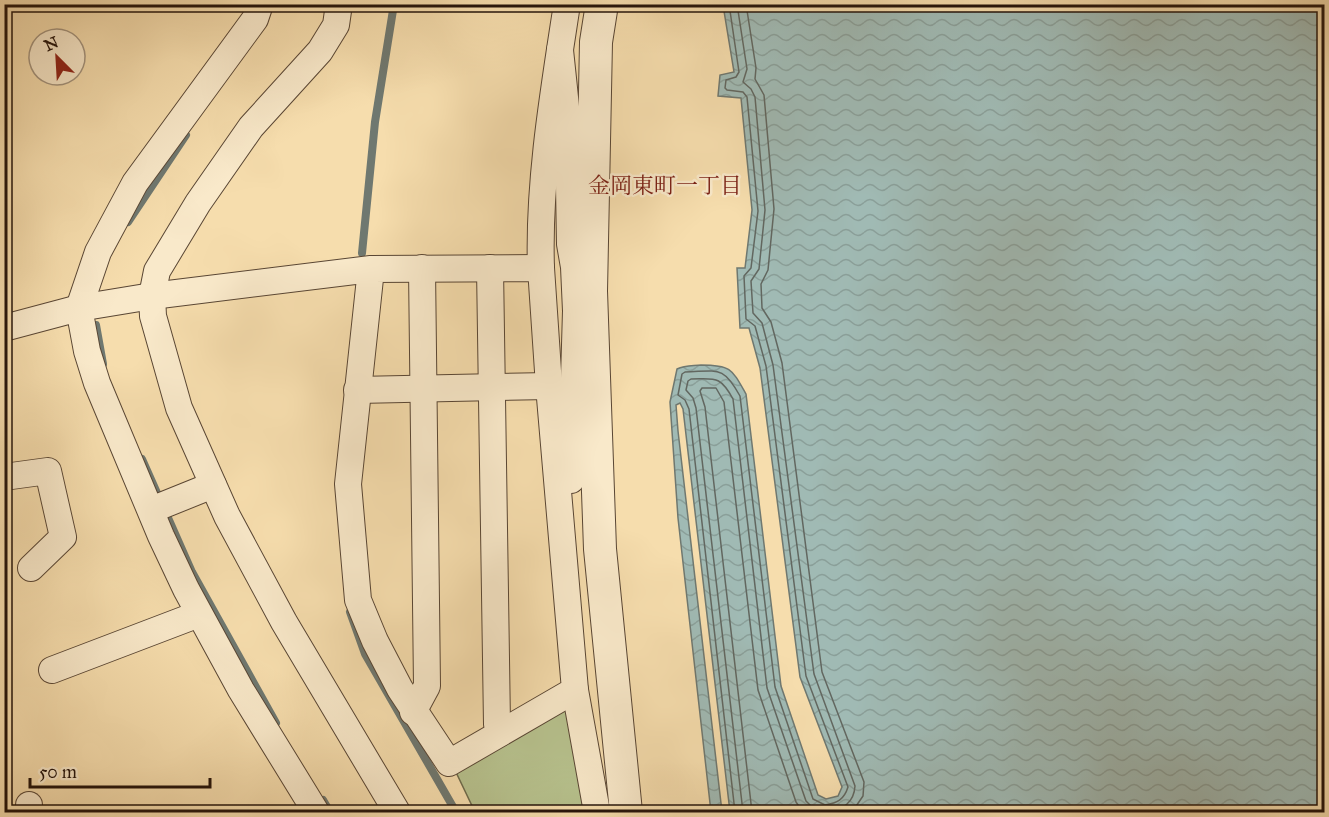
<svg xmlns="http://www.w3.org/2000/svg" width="1329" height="817" font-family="'IM FELL Great Primer','Noto Serif JP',serif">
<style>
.park{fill:#b7c28e;stroke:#6e6b4c;stroke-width:1.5}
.water{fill:url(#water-waves);stroke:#6f7870;stroke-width:1.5}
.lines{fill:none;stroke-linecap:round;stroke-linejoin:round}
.shore{stroke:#626760;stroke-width:1.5}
.stream{stroke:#6f7870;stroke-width:8}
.minor-casing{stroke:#594634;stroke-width:28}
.tertiary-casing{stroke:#594634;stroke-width:34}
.minor{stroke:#f9e9ca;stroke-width:26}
.tertiary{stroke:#f9e9ca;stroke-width:32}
.labels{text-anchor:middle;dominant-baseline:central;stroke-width:5;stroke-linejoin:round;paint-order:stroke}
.neighbourhood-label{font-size:22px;fill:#7a1f14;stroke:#f9e9ca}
</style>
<defs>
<pattern id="water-waves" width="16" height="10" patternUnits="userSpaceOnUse" patternTransform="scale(1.5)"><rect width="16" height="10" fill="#a0bab4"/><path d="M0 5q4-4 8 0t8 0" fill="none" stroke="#8a9f99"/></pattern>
</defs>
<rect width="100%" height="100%" fill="#f6ddad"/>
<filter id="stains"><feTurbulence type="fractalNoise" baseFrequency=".00333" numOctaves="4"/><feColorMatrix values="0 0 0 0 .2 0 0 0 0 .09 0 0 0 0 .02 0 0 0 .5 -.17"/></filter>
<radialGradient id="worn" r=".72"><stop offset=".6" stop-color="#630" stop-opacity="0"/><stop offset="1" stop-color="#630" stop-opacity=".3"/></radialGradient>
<polygon class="park" points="566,703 584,812 475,812 454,768"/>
<path class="water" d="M 723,5 L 1324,5 L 1324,812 L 730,812 L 683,409 L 680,403 L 676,405 L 678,431 L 722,812 L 711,812 L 678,518 L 670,402 L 677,369 C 685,365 692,366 701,365 C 731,365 732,369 746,394 L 781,686 L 818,795 L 826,799 L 838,796 L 842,787 L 800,677 L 760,368 L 749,328 L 740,328 L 737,268 L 745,268 L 752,210 L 741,98 L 718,96 L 720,75 L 734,72 Z"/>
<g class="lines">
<g class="shore">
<path d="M 729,4 L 739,72 L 736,77 L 726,80 L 725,88 L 727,90 L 743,92 L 747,97 L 758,211 L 751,268 L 744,276 L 746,319 L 755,326 L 766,366 L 806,676 L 848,787 C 844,800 837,803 825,805 L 813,799 L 775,687 L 740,396 C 723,365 718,371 685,372 L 682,374 L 678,395 L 685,400 L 689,409 L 735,812"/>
<path d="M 737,4 L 747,69 L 743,82 L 751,89 L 755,97 L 765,210 L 759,269 L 751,281 L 753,313 L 762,323 L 773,365 L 814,674 L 855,786 C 854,803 843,809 828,812"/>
<polyline points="746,4 756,68 755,79 764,95 774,209 768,270 761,284 762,308 771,322 782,363 822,672 864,782 863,796 852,812"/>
<path d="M 743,812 L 696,408 L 693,398 L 686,390 L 688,381 L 691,379 C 715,379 720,375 733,399 L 767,688 L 806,801 L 812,807 L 824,812"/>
<polyline points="752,812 705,407 700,391 702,388 716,388 724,402 758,690 796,802 803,812"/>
</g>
<g class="stream">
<polyline points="128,222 186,135"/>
<polyline points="362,253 375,122 394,4"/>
<polyline points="96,325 103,364"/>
<polyline points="142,459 192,572 276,723"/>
<polyline points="350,612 365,654 456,812"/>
<polyline points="323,800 330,812"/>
</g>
<defs>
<g id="minor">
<polyline points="260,4 255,19 135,183 98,252 79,308 87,351 97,383 161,536 186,589 241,690 316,812"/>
<polyline points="339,4 336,25 320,51 251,127 198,203 157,271 152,296 153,316 179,408 227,516 284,622 397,812"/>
<polyline points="560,50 568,126 570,244 574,267 576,311 571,480"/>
<polyline points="490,268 497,724 500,733"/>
<path d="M 541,268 C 538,182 554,89 567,4"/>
<polyline points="4,328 79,308 152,296 371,269 541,268 549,386 575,690 449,763 400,689 375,641 358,600 348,484 371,269"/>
<polyline points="357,390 549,386"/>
<polyline points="4,477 48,471 63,537 31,568"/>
<polyline points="151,510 213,485"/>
<polyline points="52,670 199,614"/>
<polyline points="575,690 597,812"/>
<polyline points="413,712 427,686 422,268"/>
<polyline points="29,812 29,805"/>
</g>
<polyline id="tertiary" points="602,4 596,42 591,291 600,549 626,812"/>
</defs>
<use href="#minor" class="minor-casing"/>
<use href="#tertiary" class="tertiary-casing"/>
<use href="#minor" class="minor"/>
<use href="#tertiary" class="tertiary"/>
</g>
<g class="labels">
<g class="neighbourhood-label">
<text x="665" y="185">金岡東町一丁目</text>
</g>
</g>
<rect width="1329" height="817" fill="none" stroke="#f6ddad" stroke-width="24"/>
<rect x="6" y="6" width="1317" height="805" fill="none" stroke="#25140b" stroke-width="3"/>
<rect x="12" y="12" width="1305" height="793" fill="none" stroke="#25140b" stroke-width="1.5"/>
<g transform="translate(57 57) rotate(336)"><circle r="28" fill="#f9e9ca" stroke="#a4947e" stroke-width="1.5"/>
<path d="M0-4.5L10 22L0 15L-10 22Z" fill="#8f2418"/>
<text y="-9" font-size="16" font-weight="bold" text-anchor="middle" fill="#25140b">N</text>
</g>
<path d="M30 778v9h180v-9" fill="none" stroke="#25140b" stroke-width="3"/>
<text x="39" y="778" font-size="18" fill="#25140b" stroke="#f9e9ca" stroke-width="4.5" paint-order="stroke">50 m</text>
<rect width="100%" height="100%" filter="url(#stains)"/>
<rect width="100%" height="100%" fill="url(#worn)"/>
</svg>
